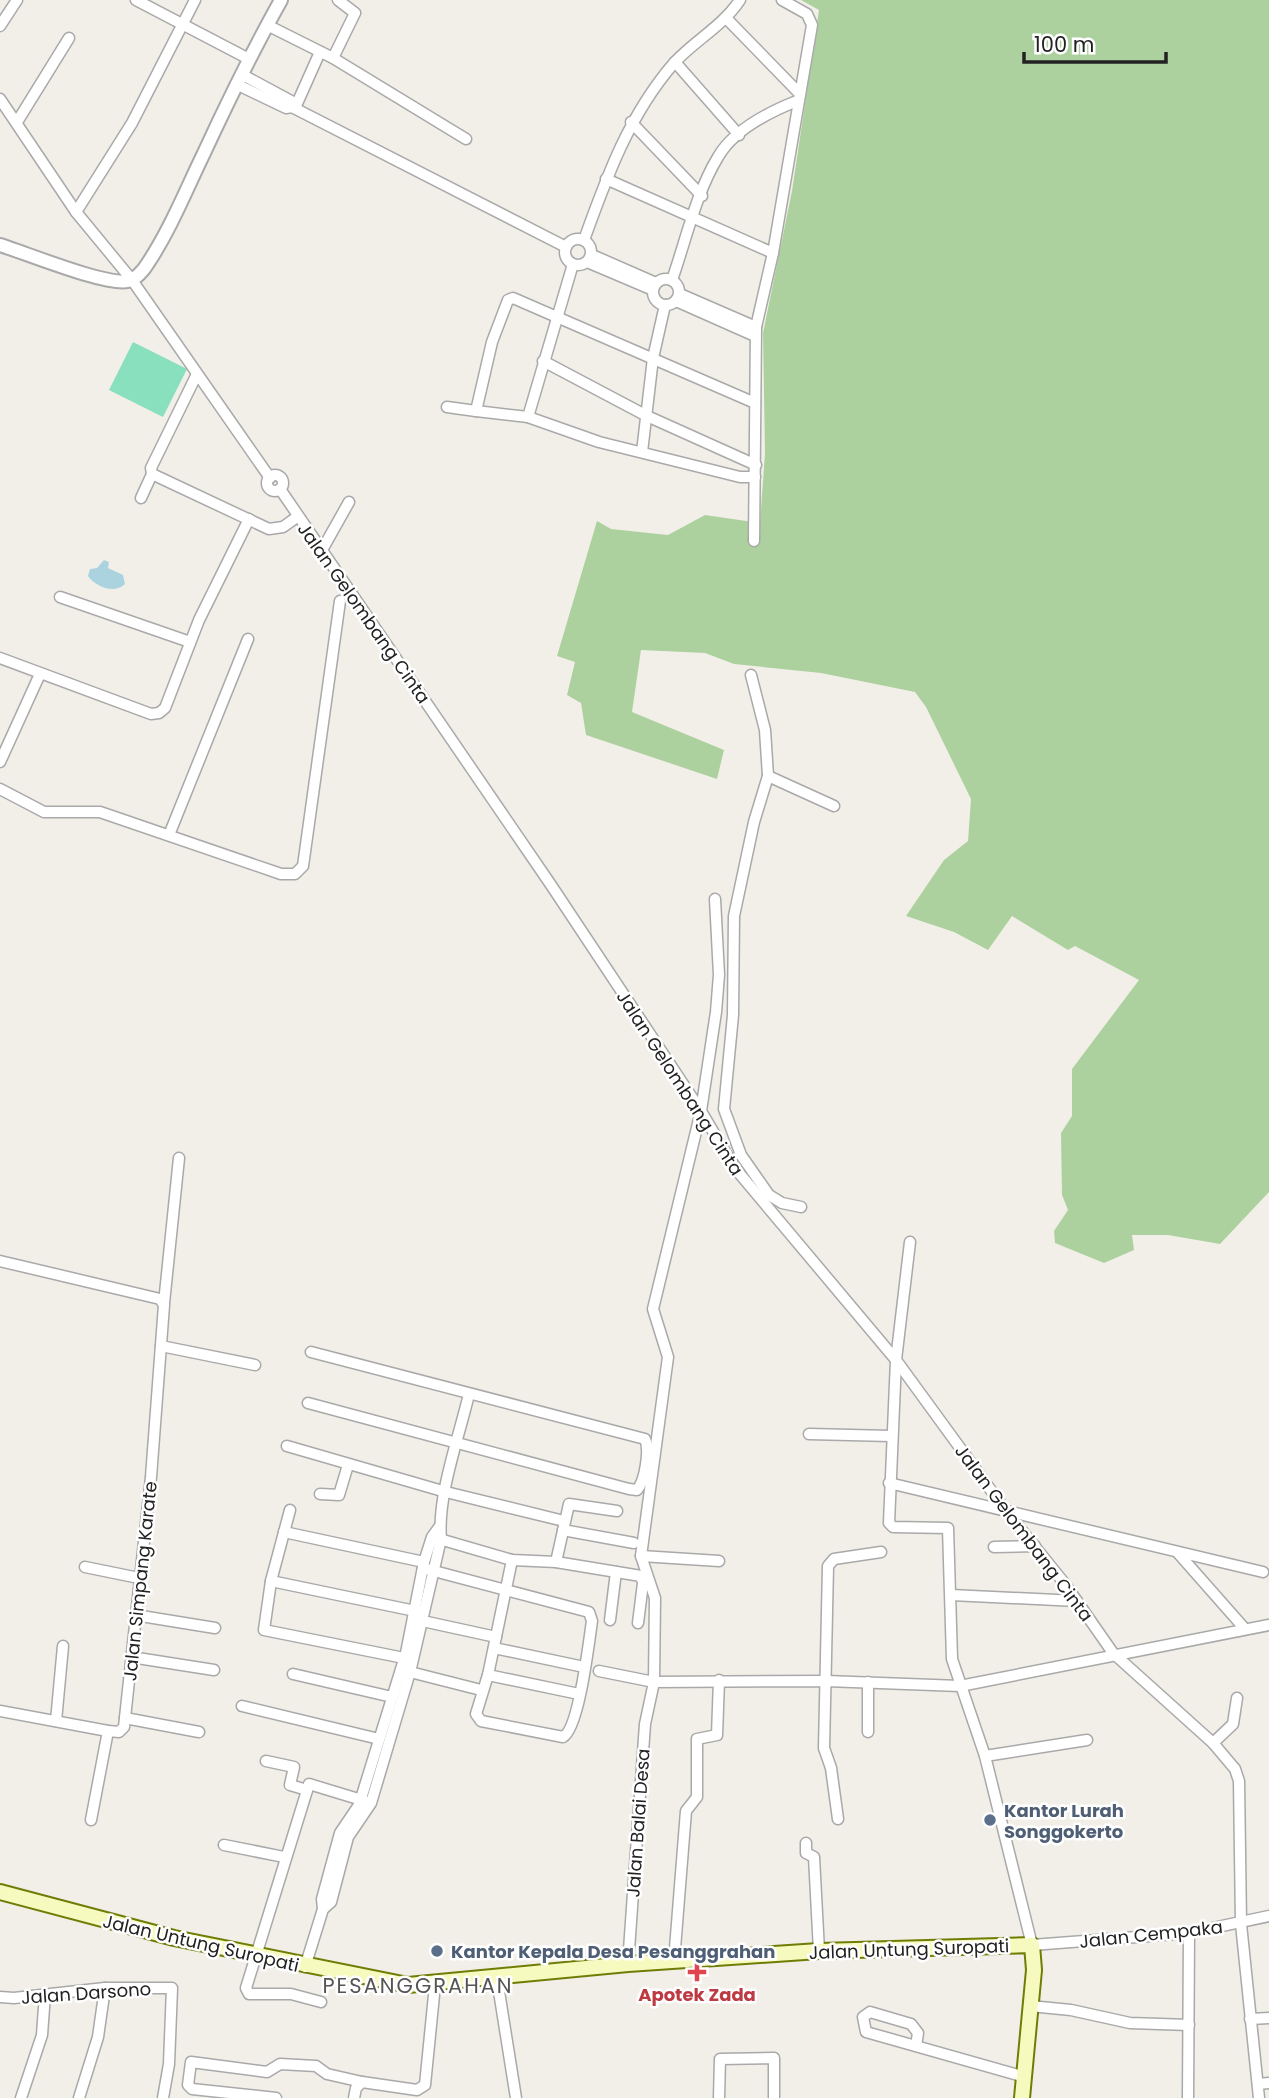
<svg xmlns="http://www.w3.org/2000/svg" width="1269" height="2098" font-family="Poppins,sans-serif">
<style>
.forest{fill:#add19e}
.pitch{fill:#88e0be}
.water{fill:#aad3df}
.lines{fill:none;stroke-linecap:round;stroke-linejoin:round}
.minor-casing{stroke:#a9a9a9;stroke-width:13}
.tertiary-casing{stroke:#a9a9a9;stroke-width:16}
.secondary-casing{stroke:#707d05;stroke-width:18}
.minor{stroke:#fff;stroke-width:10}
.tertiary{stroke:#fff;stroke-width:12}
.secondary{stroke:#f7fabf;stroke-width:14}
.service-dot{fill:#5c6f8a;stroke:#fff;stroke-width:2.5}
.health-dot{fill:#e0444e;stroke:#fff;stroke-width:2.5}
.labels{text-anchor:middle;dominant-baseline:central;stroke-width:5;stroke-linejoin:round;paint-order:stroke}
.street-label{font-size:18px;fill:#222;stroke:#fff}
.service-label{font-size:18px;font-weight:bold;fill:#4e5e75;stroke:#fff;text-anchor:start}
.health-label{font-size:18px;font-weight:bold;fill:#be3a42;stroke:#fff}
.quarter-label{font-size:21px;letter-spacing:2px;fill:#555;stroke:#fff}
</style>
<rect width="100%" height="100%" fill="#f2efe9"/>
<polygon class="forest" points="801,0 1269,0 1269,1192 1220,1244 1168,1235 1132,1235 1134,1250 1104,1263 1055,1243 1054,1231 1068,1210 1062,1195 1061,1133 1072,1116 1072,1069 1139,980 1075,946 1068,950 1012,916 988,950 954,932 906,916 944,860 968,841 971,799 926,707 915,692 821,673 734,664 705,653 641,650 632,712 724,750 717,779 586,735 581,703 567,695 575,662 557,656 597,521 611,529 668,535 705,515 760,523 765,453 763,333 792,191 819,10"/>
<polygon class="pitch" points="133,342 187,369 163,417 109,390"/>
<path class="water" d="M 104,560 L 109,562 L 108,568 L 123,575 L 125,584 C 114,595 95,586 88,576 L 90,569 L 97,568 Z"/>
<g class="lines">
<defs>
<g id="minor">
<polyline points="136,0 249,59"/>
<polyline points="727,19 799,93"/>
<polyline points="267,25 333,58 466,139"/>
<polyline points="0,26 17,0"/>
<polyline points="333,58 355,13 338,0"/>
<polyline points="675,62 739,135"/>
<polyline points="241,74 291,101 292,107"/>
<polyline points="236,84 286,108 292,107 566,247"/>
<polyline points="0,99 76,212 132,280 270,478"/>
<polyline points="295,108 320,52"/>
<polyline points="17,122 69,38"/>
<polyline points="631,122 702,196"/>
<polyline points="606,179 773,253"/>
<polyline points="76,212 132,123 195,0"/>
<circle cx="578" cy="252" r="13"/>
<path d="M 584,240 C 607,176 629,115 674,63 C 695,40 722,27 740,0"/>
<polyline points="592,255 656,283"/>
<polyline points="587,262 653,290"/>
<circle cx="666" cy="292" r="13"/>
<path d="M 672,280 C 686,240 696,193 718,157 C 734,129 769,112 797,101"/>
<polyline points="680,294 756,327"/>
<polyline points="676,301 755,336"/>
<polyline points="543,361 647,416 756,465"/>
<polyline points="196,376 151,468 152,474 269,529 283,527 297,517"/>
<polyline points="447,407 476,411"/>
<polyline points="528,417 573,264"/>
<polyline points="642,452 653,358 665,305"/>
<circle cx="275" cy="483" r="8"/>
<polyline points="755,477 740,477 599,442 528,417 476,411 492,342 508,300 513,298 755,403"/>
<polyline points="280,489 551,885 701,1111 734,1167 896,1360 1006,1511 1065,1584 1113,1653 1213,1743 1235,1769 1239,1781 1241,1924 1259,2098"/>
<polyline points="141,498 152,474"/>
<polyline points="754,541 756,327 773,253 812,25 807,14 782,0"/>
<polyline points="322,550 349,502"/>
<polyline points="60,597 190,642"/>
<polyline points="0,658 151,714 159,713 165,708 199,620 249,519"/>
<polyline points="751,675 765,730 768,776 754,822 734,916 733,1015 724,1109 741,1155 769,1195 782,1203 801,1207"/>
<polyline points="0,762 40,674"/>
<polyline points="768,776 834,806"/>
<polyline points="0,789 44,812 100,812 281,874 295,874 303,866 340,601"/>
<polyline points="169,835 248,639"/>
<polyline points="910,1242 896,1360 889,1523 893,1527 948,1528 952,1659 985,1756 1032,1945 1189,1933 1269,1916"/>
<polyline points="0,1261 160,1299 164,1305 151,1477 124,1727 119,1732 108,1731 0,1711"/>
<polyline points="164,1303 179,1158"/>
<polyline points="161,1346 255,1365"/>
<path d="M 308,1403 L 629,1489 L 637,1490 C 645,1481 650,1450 645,1439 L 311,1352"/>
<polyline points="809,1434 891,1436"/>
<polyline points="287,1446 446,1492 564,1521"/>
<polyline points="889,1483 1263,1572"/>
<polyline points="320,1494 339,1495 348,1465"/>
<polyline points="290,1510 271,1581 264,1630 404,1658"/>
<polyline points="563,1530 634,1543"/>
<polyline points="284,1532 424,1562"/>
<polyline points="436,1538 512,1560 556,1562 641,1576 643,1583 638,1623"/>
<polyline points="994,1547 1035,1546"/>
<polyline points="1178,1553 1245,1629"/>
<polyline points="641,1556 719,1561"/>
<polyline points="556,1562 569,1504 617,1511"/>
<polyline points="85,1567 139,1578"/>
<path d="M 423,1568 L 434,1571 L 589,1612 L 592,1621 C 589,1641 579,1729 563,1737 L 481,1721 L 476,1714 L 488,1675 L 512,1560"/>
<polyline points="271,1581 420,1612"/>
<polyline points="951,1595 1077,1601"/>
<polyline points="135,1615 215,1628"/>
<polyline points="418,1620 496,1637"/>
<polyline points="610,1620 616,1572"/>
<polyline points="494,1648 584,1667"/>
<polyline points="131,1657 214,1670"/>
<polyline points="599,1671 654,1682 655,1598 641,1556 668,1357 653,1309 701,1111 716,1012 719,975 715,899"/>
<polyline points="410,1672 481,1690"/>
<polyline points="293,1674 392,1697"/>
<polyline points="488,1675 579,1694"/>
<polyline points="868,1682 868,1732"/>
<polyline points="242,1706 379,1739"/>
<polyline points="125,1718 199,1732"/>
<polyline points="56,1721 63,1646"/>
<polyline points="1213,1743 1233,1724 1237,1698"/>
<polyline points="985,1756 1087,1740"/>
<polyline points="266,1761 294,1767 290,1785 307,1790"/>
<polyline points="838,1819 831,1768 824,1748 828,1566 834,1559 881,1552"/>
<polyline points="91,1820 108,1731"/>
<polyline points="806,1843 806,1853 814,1857 819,1951"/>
<polyline points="224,1845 284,1857"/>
<path d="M 323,1909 L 331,1902 L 348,1837 L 371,1803 L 410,1672 L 441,1539 C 437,1496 459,1437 469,1394"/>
<polyline points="674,1961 686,1811 697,1797 697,1739 717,1735 719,1680"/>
<polyline points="628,1964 645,1724 654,1682 826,1681 960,1686 1269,1625"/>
<polyline points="305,1967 323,1909 322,1899 340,1833 359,1805 406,1653 424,1562 432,1537 440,1526"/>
<polyline points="497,1979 516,2098"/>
<polyline points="0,1997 14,1998 105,1988 172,1988 169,2064 163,2098"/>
<polyline points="321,2002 291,1994 249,1994 246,1988 309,1784 365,1801"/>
<polyline points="1030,2006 1071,2010 1130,2023 1189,2025"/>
<polyline points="1250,2019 1269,2018"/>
<polyline points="916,2046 918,2033 911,2024 870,2012 863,2017 866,2032 1025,2077"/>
<polyline points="1258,2084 1269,2083"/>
<polyline points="21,2098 42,2035 45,1994"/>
<polyline points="79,2098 98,2037 105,1988"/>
<polyline points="276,2098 192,2089 188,2085 191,2062 267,2072 280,2064 316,2066 327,2074 362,2082"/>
<polyline points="354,2098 356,2088 362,2082 417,2090 425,2085 435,1985"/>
<polyline points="719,2098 720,2059 774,2058 774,2098"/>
<polyline points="1188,2098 1189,1933"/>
</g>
<path id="tertiary" d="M 0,245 C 26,253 106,286 128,281 C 136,279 144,270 148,263 C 170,230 186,190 204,153 C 228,101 253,50 281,0"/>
<polyline id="secondary" points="0,1892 174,1938 408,1985 628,1964 819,1951 1032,1945 1034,1970 1022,2098"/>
</defs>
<use href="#minor" class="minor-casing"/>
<use href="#tertiary" class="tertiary-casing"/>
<use href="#secondary" class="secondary-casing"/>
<use href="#minor" class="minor"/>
<use href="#tertiary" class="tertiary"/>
<use href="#secondary" class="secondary"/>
</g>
<g class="service-dot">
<circle cx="990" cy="1820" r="7"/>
<circle cx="437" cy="1951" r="7"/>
</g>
<path class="health-dot" d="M693.5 1961.5h7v7h7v7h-7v7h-7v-7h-7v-7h7z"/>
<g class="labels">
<g class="street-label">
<text transform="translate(364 613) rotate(55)">Jalan Gelombang Cinta</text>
<text transform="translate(680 1083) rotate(57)">Jalan Gelombang Cinta</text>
<text transform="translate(1024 1533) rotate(53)">Jalan Gelombang Cinta</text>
<text transform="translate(140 1581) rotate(-84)">Jalan Simpang Karate</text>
<text transform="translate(638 1823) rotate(-86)">Jalan Balai Desa</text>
<text transform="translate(1151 1934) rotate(-6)">Jalan Cempaka</text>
<text transform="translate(201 1943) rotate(13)">Jalan Untung Suropati</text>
<text transform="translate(909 1949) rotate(-2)">Jalan Untung Suropati</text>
<text transform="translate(86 1993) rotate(-4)">Jalan Darsono</text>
</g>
<g class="service-label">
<text x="1004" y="1810">Kantor Lurah<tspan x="1004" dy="21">Songgokerto</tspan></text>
<text x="451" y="1951">Kantor Kepala Desa Pesanggrahan</text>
</g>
<g class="health-label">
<text x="697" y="1994">Apotek Zada</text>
</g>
<g class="quarter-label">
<text x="418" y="1985">PESANGGRAHAN</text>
</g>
</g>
<path d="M1024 52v10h142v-10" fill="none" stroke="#222222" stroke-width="3.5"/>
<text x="1034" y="52" font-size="21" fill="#222222" stroke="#ffffff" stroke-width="5" paint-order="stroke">100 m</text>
</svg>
